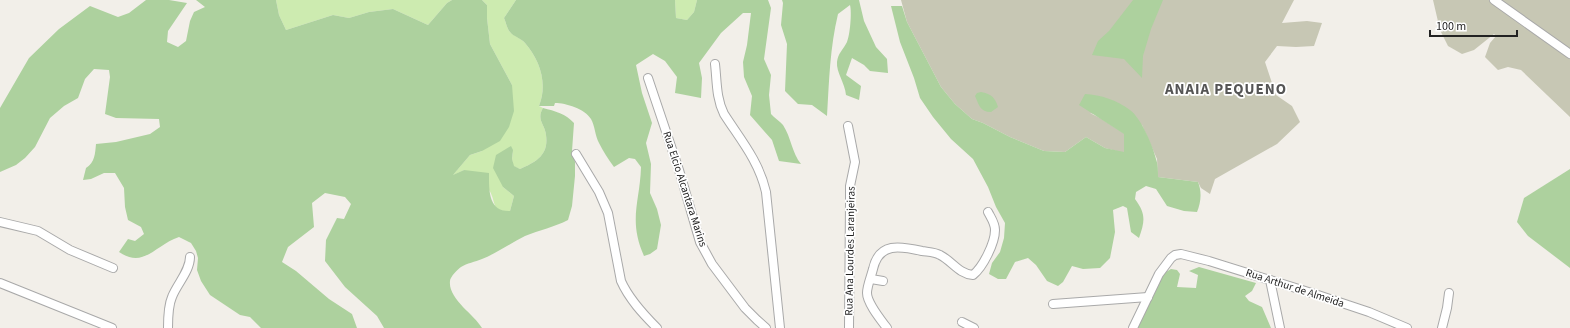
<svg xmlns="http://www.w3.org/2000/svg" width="1570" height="328" font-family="'Source Sans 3',sans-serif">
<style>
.construction{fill:#c7c7b4}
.grass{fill:#cdebb0}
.forest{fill:#add19e}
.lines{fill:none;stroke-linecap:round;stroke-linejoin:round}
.minor-casing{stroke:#a9a9a9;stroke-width:10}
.minor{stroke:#fff;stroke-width:8}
.labels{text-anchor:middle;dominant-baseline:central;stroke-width:3.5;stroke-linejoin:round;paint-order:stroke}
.street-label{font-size:11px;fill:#222;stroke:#fff}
.district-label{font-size:15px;font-weight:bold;letter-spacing:1px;fill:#555;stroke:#fff}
</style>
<rect width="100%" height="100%" fill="#f2efe9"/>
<g class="construction">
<polygon points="901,0 1294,0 1282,23 1307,21 1322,23 1314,46 1296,47 1277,46 1265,62 1276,95 1292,106 1300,122 1277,144 1215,179 1210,194 1201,188 1198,182 1158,177 1157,159 1142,125 1090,113 1100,118 1125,134 1124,153 1105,148 1086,137 1065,152 1044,151 1010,137 983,123 972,119 955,104 941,87 907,22"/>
<polygon points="1433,0 1570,0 1570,117 1521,70 1508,67 1498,70 1485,57 1490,43 1496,36 1494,34 1474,50 1462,54 1448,46 1440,30"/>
</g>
<g class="grass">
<polygon points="276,0 452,0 447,3 428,25 393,9 369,12 349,18 333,15 286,30 279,15"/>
<path d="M 482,0 L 516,0 L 504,18 C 506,22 507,29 510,32 C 515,37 521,38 525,43 C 540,60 548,84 539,106 L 543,108 C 536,120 545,124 546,135 C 549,155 536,162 520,169 L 513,166 L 512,159 L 513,150 L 503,187 L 514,196 L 510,211 C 490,212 497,202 489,190 C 484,183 470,175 464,170 L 452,176 L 470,155 L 482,151 L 512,85 L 490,44 L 487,18 L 487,5 Z"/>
<polygon points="675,0 697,0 694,12 687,20 676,18"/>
</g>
<g class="forest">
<path d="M 146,0 L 169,0 L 187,3 L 168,31 L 167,42 L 178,47 L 186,41 L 190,21 L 194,12 L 205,7 L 196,0 L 276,0 L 279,15 L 286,30 L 333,15 L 349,18 L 369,12 L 393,9 L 428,25 L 447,3 L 452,0 L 482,0 L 487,5 L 487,18 L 490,44 L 512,85 L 514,111 L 509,127 L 500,141 L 482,151 L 470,155 L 453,175 L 464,170 L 489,173 C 489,190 488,212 510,211 L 514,196 L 503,187 L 493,168 L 496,155 L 511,146 L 513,150 L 512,159 L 514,166 L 520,169 C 536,162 549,155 546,135 C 545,124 536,120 543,108 C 555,111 566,114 574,123 L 572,151 L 575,162 L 575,176 L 572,206 L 568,220 C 555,227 539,230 525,236 C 511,243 497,253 482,259 C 475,262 467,263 461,267 C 458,269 450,277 450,281 C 448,299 474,314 482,328 L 384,328 L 377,316 L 345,287 L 325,261 L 326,240 L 337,218 L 344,219 L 351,204 L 345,197 L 325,193 L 312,203 L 314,227 L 288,247 L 282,262 L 296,271 L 329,299 L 352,314 L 357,328 L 261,328 L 250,317 L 240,315 L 210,295 L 201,281 L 197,270 L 198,258 L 196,251 L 191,243 L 179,237 C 155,245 144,269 119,252 L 128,239 L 135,241 L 144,234 L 141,227 L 128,220 L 125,207 L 124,188 L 115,173 L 104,173 L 91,179 L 83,180 L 86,168 C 95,162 95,154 96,144 L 116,142 L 150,134 L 160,127 L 159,119 L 116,118 L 105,114 L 110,77 L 109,70 L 94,69 L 85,79 L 78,98 L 64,106 L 50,118 L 35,147 L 25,158 L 16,165 L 0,172 L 0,108 L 29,58 L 59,29 L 90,6 L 118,17 L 129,13 Z"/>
<path d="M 516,0 L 675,0 L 676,18 L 687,20 L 694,12 L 697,0 L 768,0 L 771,8 L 764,59 L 771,75 L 769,95 L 771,114 C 774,118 780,121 783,125 C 791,137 792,153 801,164 L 779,161 L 772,140 L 750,115 L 752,96 L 744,77 L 743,62 L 747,45 L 751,13 L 743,13 L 721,33 L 699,63 L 702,78 L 701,98 L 675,93 L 677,77 L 665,61 L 653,54 L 636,65 L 642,93 L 652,123 L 646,143 L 651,164 L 650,193 L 657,209 L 661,225 L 657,249 L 650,254 L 644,256 C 628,220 640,202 641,167 L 635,159 L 629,158 L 614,167 C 608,159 603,151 599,143 C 595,136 595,126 591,119 C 585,109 566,103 555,103 L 554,106 L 539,106 C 548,84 540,60 525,43 C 521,38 514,37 510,32 C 507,29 506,22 504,18 Z"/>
<path d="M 782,0 L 859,0 L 864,21 L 876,47 L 887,59 L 888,73 L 870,71 L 864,65 L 852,58 L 846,75 L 861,86 L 859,100 L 846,95 C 845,83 836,72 837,62 C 838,53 843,50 847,42 C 850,35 852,13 850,5 L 838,14 C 830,47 829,81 827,116 L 812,105 L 798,104 L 785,91 L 787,44 L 781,25 L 783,3 Z"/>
<polygon points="1133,0 1163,0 1151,29 1143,56 1142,78 1124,59 1092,55 1098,41 1109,31"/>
<path d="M 891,6 L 902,6 L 907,22 L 941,87 L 955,104 L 972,119 L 983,123 L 1010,137 L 1044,151 L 1065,152 L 1086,137 L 1105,148 L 1124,152 L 1124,134 L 1079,105 L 1085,94 C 1101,95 1117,100 1130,110 C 1141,118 1153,146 1156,159 C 1158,164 1158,171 1158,177 L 1198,182 C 1202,192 1201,202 1197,212 L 1184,211 L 1167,206 L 1156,189 L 1146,186 L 1136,192 L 1135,199 C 1146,214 1145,221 1139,238 L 1131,232 L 1127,208 L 1123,206 L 1113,210 L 1115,232 L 1110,258 L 1100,268 L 1083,269 L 1072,266 L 1063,282 L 1058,286 L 1047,281 L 1036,265 L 1028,258 L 1015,262 L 1006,279 L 998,279 L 989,274 L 992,263 L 1000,252 L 1004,238 L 1005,223 L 996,207 L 988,187 L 973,159 L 951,139 L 933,117 L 920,98 L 914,78 L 900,42 Z"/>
<path d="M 981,92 C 991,94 995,97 998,107 L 991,112 C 980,112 979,105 975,96 L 977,93 Z"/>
<polygon points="1570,169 1570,268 1528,236 1517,222 1524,198"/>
<polygon points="1199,267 1256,283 1252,291 1245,296 1249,301 1262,307 1271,328 1133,328 1159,276 1171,269 1177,270 1180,274 1177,287 1196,288 1198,275 1189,271"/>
</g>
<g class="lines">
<defs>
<g id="minor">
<polyline points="1494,0 1570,54"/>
<path d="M 715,64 C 717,81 716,98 724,114 C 740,139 759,161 766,192 L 780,328"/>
<polyline points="648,78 679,170 700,242 712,264 745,308 757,320 766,328"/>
<polyline points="848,126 855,162 850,186 850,203 849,328"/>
<path d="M 576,154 L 599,192 L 608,213 L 621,281 C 629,299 643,314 657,328"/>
<polyline points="0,222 38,231 70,250 113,268"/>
<polyline points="871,279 883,281"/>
<polyline points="1270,280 1280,328"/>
<polyline points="0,283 112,328"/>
<polyline points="1053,304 1148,297"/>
<polyline points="962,322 974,328"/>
<path d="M 168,328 C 168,318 168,306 172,297 C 177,284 190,271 190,257"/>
<path d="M 887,328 C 881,320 867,303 867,293 C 867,286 871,277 873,269 C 879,242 900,246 922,251 C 928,252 935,252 940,255 C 952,261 959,274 973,275 C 983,267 995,243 995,230 C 995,223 991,218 988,212"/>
<polyline points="1133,328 1159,274 1171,258 1175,255 1181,254 1209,261 1318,295 1369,312 1407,328"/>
<polyline points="1442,328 1447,308 1449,293"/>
</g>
</defs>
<use href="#minor" class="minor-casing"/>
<use href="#minor" class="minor"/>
</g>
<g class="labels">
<g class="street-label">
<text transform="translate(685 189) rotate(72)">Rua Elcio Alcantara Marins</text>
<text transform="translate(850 251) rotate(-89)">Rua Ana Lourdes Laranjeiras</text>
<text transform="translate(1295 288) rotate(18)">Rua Arthur de Almeida</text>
</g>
<g class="district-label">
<text x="1226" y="89">ANAIA PEQUENO</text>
</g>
</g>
<path d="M1430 30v6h87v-6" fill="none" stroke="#222222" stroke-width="2"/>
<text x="1436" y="30" font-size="12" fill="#222222" stroke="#ffffff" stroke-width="3" paint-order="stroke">100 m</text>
</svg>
